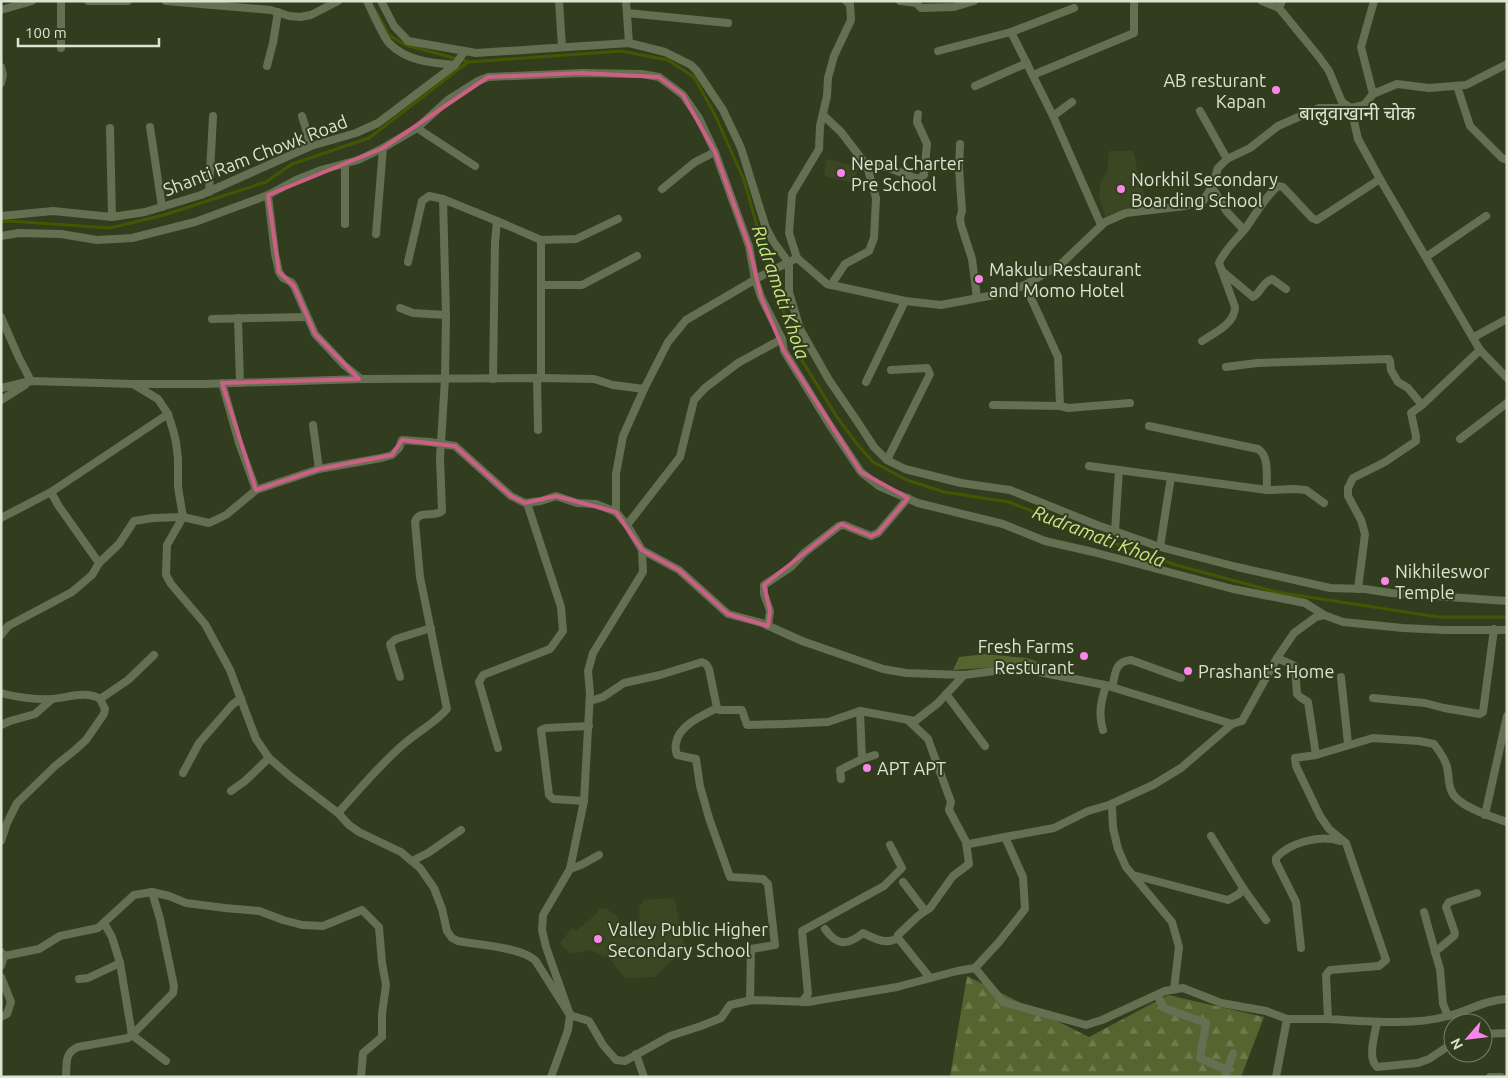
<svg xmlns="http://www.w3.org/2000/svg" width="1508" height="1078" font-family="Ubuntu,'Noto Sans Devanagari',sans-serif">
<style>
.built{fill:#3b4723}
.forest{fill:url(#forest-firs)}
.green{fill:#556530}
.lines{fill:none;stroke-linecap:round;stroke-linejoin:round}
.stream{stroke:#435700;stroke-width:3}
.street{stroke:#656f51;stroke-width:8}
.marked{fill:none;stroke:#cb5f84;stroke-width:4;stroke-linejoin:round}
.poi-dot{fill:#fa87e7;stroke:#323c1f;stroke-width:2}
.labels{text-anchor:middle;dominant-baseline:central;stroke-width:4;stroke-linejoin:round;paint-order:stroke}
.poi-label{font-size:18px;fill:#dce3d1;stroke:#323c1f;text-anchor:start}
.street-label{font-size:18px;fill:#dce3d1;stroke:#323c1f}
.neighbourhood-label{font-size:19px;fill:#dce3d1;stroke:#323c1f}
.water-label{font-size:19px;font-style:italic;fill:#c8e982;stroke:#323c1f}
</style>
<defs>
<pattern id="forest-firs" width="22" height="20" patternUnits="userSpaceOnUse" patternTransform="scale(1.25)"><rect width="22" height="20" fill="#556530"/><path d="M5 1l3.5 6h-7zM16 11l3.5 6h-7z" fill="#6d7b4d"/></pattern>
</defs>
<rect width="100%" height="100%" fill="#323c1f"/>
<g class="built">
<polygon points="1109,151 1133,151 1147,208 1106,219 1099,196 1101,182 1107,171"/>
<polygon points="828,159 858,167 858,170 853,183 824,176 826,162"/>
<polygon points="672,898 675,901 685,949 654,977 625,978 610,959 589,950 570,954 560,943 572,928 576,931 595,915 600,908 607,909 618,917 619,930 634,940 641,937 639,907 644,900"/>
</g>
<polygon class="forest" points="967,976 1089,1037 1168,995 1264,1017 1241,1077 950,1077"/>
<polygon class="green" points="985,654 1027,658 1038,662 1037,669 1025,664 999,667 953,670 959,657"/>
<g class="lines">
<g class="stream">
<polyline points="375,10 389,35 405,45 469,62 621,51 668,60 694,77 715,115 744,180 768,265 798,354 837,417 857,444 873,462 907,480 944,492 1009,502 1095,536 1176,565 1276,592 1438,617 1507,617"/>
<polyline points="1,222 9,221 110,228 164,215 266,182 292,164 369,138 468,62"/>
</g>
<g class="street">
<polyline points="88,1 128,1"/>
<polyline points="166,1 271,10 289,16 300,17 311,15 338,1"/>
<path d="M 367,1 C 372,11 383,37 389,43 C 406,61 432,63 455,65"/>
<polyline points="381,1 394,26 408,41 476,53 629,43 665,52 691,65 697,71 723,110 741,148 766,228 773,241 789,263 789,292 800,329 829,380 857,421 874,447 887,460 905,469 961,483 1010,490 1097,525 1160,547 1237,567 1330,588 1365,589 1391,593 1507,601"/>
<polyline points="559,1 562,47"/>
<polyline points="626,1 629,43"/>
<polyline points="900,1 916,3 921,8 954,7 974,1"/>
<polyline points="1262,1 1279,8"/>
<polyline points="1282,1 1279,8 1319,57 1329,71 1342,102 1351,108 1358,139 1380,179 1480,350 1422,405 1411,413 1416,436 1416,441 1385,462 1353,478 1348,488 1348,496 1361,520 1365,534 1358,589"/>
<polyline points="1074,8 1011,32 1053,116 1101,225"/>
<polyline points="1,10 32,1"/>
<polyline points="627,13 728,23"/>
<polyline points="61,48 61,1"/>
<polyline points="938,51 1011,32"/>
<polyline points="267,66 273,43 278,12"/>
<polyline points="1,67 3,75 1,83"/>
<polyline points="1033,75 1134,33 1134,1"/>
<polyline points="975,86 1027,63"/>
<polyline points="1457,86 1470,126 1502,158 1507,160"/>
<polyline points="1373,94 1397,84 1429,88 1466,85 1507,64"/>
<polyline points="1200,111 1227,159"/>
<polyline points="823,115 841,132 867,166 886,167 918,179 924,175 927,144 917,122 918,114"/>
<polyline points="302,116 311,146"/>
<polyline points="1053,116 1072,102"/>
<polyline points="150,127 162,207"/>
<polyline points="110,128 112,217"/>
<polyline points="417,128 475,166"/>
<polyline points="960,144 959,168 962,211 960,218 961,225 972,259 977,298"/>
<polyline points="345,165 345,224"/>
<polyline points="1212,187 1227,212 1244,230"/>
<polyline points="662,189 695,162 715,152"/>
<polyline points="209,192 213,116"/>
<polyline points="268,195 275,254 279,272 283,278 291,282 294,286 315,334 344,365 361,379"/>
<polyline points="443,199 446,315"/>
<polyline points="1,216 53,211 112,217 145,212 201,195 311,146 356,133 378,123 455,65 464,52"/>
<polyline points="376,234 383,148"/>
<polyline points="1,236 19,233 61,234 97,240 132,238 195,222 268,195 296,180 321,170 358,160 383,148 417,128 448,100 478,81 488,77 582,73 642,74 659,77 683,95 699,118 715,152 749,246 755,279 761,297 782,339 784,351 829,424 861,472 879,486 918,503 1003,524 1045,541 1093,552 1233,589 1305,603 1324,615 1343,622 1403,628 1445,630 1507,630"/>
<polyline points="541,240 541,378"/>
<polyline points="1426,257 1486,216"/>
<polyline points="797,258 789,233 792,194 819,149 820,126 827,96 828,78 834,56 851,20 850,4 846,1"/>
<polyline points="408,262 422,201 429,196 443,199 497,221"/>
<path d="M 1222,271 L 1253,297 C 1261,293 1262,282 1272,279 L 1286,289"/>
<polyline points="541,285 582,285 637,256"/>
<polyline points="831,285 845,264 869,251 874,238 876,198 867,166"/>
<polyline points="1025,285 1058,357 1060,406"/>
<polyline points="1,317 19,358 31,381"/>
<polyline points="238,318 240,383"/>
<polyline points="212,319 307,317"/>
<polyline points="1474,337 1507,319"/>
<path d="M 1202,341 C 1214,333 1235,324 1235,307 L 1219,263 C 1225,249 1236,240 1245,229 C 1256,214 1264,198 1278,186 L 1283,187 L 1312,218 L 1317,220 L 1380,179"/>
<polyline points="1480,350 1507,378"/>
<polyline points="1226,367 1257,363 1389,359 1390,361 1391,370 1398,382 1408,388 1422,405"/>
<polyline points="537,378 538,430"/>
<polyline points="493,379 495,242 497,221 541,240 576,239 618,219"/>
<polyline points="866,382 905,301"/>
<polyline points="222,383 239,443 256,490"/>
<path d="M 133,384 L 158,399 L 168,414 L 173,430 L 176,442 L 178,459 L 178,487 L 183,517 L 167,545 L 166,575 L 171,584 L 205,624 L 230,670 L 256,739 L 269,758 L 291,777 L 338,813 L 349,825 L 359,832 L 401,852 L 420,868 L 434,888 L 442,909 L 447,931 L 452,938 L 458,941 C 479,945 519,947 535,960 L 570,1015 L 589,1021 L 603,1045 L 616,1060 L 625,1061 L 670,1036 L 701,1026 L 721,1018 L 730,1005 L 752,1000 L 808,1002 L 897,987 L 957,971 L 975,968 L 1003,1002 L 1086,1025 L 1102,1020 L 1165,991 L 1183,988 L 1221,1003 L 1266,1011 L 1287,1019 L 1328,1019"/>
<polyline points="1,388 31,381 133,384 204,384 361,379 541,378 594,379 613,385 644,389"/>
<polyline points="1,400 25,385"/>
<polyline points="993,405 1060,406 1068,408 1130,403"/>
<polyline points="313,425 319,469"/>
<path d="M 1149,426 L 1258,449 C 1270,456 1266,478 1267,490 L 1171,477"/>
<polyline points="1460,439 1507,403"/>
<polyline points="887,460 930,374 927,368 891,370"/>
<polyline points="1089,466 1171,477 1160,547"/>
<polyline points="1267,490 1294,489 1306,490 1324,503"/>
<polyline points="51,492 58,505 99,563"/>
<polyline points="1,518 51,492 168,414"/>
<polyline points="627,525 680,457 694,400 705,388 738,363 782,339"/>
<polyline points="1115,531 1119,470"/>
<polyline points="642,550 679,570 728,614 762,623 802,641 883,669 906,673 964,675 1018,668 1105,685 1232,724 1242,721 1277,658 1294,633 1316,617 1324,615"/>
<polyline points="768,626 770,611 764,594 764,585 791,567 804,553 839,526 844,525 871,536 878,533 908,498"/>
<polyline points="1,635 8,626 72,592 92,575 99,563 119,544 134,521 153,518 183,517 209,523 226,515 256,490 319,469 381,458 392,455 399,448 402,440 430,442 455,446 511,496 525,503 541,501 556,496 577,503 596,504 616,512"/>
<polyline points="1277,658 1295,666 1297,694 1300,697 1308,702 1316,755"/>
<polyline points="400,677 390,644 396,639 431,628"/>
<polyline points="1341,677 1348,744"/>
<path d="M 1112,687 C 1116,673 1114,662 1131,660 L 1181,678"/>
<path d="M 1,693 C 15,697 37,700 51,699 C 66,698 87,690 100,699 L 105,709 L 104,714 L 86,740 L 75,750 L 55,766 L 17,803 L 7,823 L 1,841"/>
<polyline points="946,694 985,746"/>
<polyline points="1373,698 1425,703 1444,708 1480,714 1483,712 1494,629"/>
<polyline points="100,699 128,680 154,655"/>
<polyline points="590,701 603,697 624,683 660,675 702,662 706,664 709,669 717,708 719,710 742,710 747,725 785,724 828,722 860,711 915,721 938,703 964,675"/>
<path d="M 717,708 C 703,715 679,725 676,743 C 675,747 676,752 677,755 L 696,759 L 700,786 L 709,818 L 730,877 L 763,879 L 768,884 L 775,945 L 751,949 L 750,1000"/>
<polyline points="908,720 928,739 951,802 949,810 966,842 969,844 1005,837"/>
<polyline points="1,725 10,721 35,714 51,700"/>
<path d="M 1103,730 C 1098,713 1101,702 1106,685"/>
<polyline points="498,748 479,682 483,675 550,649 563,631 561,607 527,503"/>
<polyline points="862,759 875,755"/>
<polyline points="183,773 199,743 232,705 241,698"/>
<polyline points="841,779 840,770 862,759 860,711"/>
<polyline points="231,791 245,781 269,758"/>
<polyline points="584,801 553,799 549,795 541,730 546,728 589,726"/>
<polyline points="1109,805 1153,785 1181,768 1232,724"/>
<path d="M 338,813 C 360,789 380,764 405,743 C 419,731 435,723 447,709 L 420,577 L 415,522 C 419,509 433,518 442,511 L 440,458 L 445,379 L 446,315 L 413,313 L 400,308"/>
<polyline points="1485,815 1507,716"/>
<path d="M 1507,822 C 1492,817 1456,806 1451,790 C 1448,783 1449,775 1447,767 C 1445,758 1439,751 1434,744 L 1419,741 L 1373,738 L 1316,755 L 1295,758 L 1296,766 L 1320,816 L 1329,829 L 1346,843 L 1386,960 L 1379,966 L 1330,970 L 1326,975 L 1328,1019 C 1364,1021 1414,1026 1448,1016 C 1468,1011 1485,1000 1507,999"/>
<polyline points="1211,836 1243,888 1266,920"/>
<polyline points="412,861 428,853 461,830"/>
<polyline points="570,869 581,865 599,855"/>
<polyline points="1133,875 1228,900 1239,894 1243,888"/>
<polyline points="903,882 925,911 930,908 953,876 969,864 966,842"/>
<polyline points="152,892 169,896 186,903 225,908 259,911 283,920 302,925 323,926 362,910 379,927 382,963 386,985 382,1014 382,1037 363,1053 361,1077"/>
<polyline points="925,911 918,916 898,935 898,938 930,978"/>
<polyline points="1424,912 1435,952"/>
<path d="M 825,929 C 837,946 847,946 863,933 C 875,939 886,945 898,938"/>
<path d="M 1301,948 L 1296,902 L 1276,862 L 1276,858 C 1289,843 1320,834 1340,841"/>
<path d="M 1,952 L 4,956 L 39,949 L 60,936 L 98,928 L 134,895 L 152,892 L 160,919 L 174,986 L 173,993 L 132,1035 L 128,1038 L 78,1047 C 64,1053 67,1064 66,1077"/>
<polyline points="120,963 132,1035 166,1061"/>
<polyline points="1,966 4,956"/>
<polyline points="975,968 999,942 1025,909 1023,877 1005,837 1054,828 1088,811 1109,805 1112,808 1113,828 1118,849 1126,867 1172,922 1179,947 1174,989"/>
<polyline points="1,977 11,1002 7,1014 1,1017"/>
<polyline points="79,979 88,978 120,963 112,937 104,923"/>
<polyline points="1157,995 1164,1008 1206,1023 1200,1058 1227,1070"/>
<polyline points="802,1002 808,994 802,931 884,886 902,868 890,845"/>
<polyline points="1448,1016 1443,1004 1440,969 1435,952 1454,936 1455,933 1446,907 1449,902 1477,893"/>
<path d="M 1377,1022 C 1375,1034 1367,1058 1377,1067 L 1418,1063 L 1429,1059 L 1453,1043"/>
<polyline points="1483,1034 1507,1033"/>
<polyline points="636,1054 644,1077"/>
<polyline points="551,1077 568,1030 570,1015 546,947 542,930 543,915 570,869 584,801 590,693 588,671 593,653 643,572 642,550 627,525 616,512 616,474 623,436 644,389 668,342 686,320 763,275 797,258 827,284 905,301 941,305 1005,293 1025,285 1061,264 1105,222 1126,213 1185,206 1203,201 1212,187 1218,168 1227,159 1250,148 1278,126 1319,108 1351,108 1364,105 1373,94 1361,47 1374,1"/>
<polyline points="1225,1077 1233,1053"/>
<polyline points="1276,1077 1287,1019"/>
<polyline points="1490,1077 1501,1077"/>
</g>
</g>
<path class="marked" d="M 582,73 L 659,77 L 683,95 L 715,152 L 749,246 L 761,297 L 784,351 L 861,472 L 908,498 L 878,533 L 871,536 L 841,524 L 764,585 L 770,611 L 768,626 L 728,614 L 679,570 L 642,550 L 616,512 L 556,496 L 525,503 L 511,496 L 455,446 L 402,440 L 392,455 L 319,469 L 256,490 L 222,383 L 359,379 L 315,334 L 294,286 L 279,272 L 268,195 L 383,148 L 488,77 Z"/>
<g class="poi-dot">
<circle cx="1276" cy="90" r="5"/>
<circle cx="841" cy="173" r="5"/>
<circle cx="1121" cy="189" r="5"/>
<circle cx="979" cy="279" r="5"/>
<circle cx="1385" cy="581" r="5"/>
<circle cx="1084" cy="656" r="5"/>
<circle cx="1188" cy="671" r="5"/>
<circle cx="867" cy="768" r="5"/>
<circle cx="598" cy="939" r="5"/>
</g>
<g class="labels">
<g class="poi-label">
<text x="1266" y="80" text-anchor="end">AB resturant<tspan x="1266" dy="21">Kapan</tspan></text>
<text x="851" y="163">Nepal Charter<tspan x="851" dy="21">Pre School</tspan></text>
<text x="1131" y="179">Norkhil Secondary<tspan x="1131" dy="21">Boarding School</tspan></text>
<text x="989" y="269">Makulu Restaurant<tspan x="989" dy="21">and Momo Hotel</tspan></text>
<text x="1395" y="571">Nikhileswor<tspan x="1395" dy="21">Temple</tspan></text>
<text x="1074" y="646" text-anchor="end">Fresh Farms<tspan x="1074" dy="21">Resturant</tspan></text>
<text x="1198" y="671">Prashant's Home</text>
<text x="877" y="768">APT APT</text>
<text x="608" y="929">Valley Public Higher<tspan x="608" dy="21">Secondary School</tspan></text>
</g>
<g class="street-label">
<text transform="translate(255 155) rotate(-21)">Shanti Ram Chowk Road</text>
</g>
<g class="neighbourhood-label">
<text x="1357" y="113">बालुवाखानी चोक</text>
</g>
<g class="water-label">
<text transform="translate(781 292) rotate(71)">Rudramati Khola</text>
<text transform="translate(1099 536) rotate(21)">Rudramati Khola</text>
</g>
</g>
<rect width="1508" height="1078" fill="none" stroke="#dce3d1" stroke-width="5"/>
<g transform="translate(1468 1038) rotate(242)"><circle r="24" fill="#323c1f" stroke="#767f66"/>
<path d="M0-4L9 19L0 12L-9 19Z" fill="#fa87e7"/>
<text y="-8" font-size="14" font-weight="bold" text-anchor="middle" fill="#dce3d1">N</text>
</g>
<path d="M18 38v8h141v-8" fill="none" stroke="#dce3d1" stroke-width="2.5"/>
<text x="25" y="38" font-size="15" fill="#dce3d1" stroke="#323c1f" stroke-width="4" paint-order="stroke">100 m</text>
</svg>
